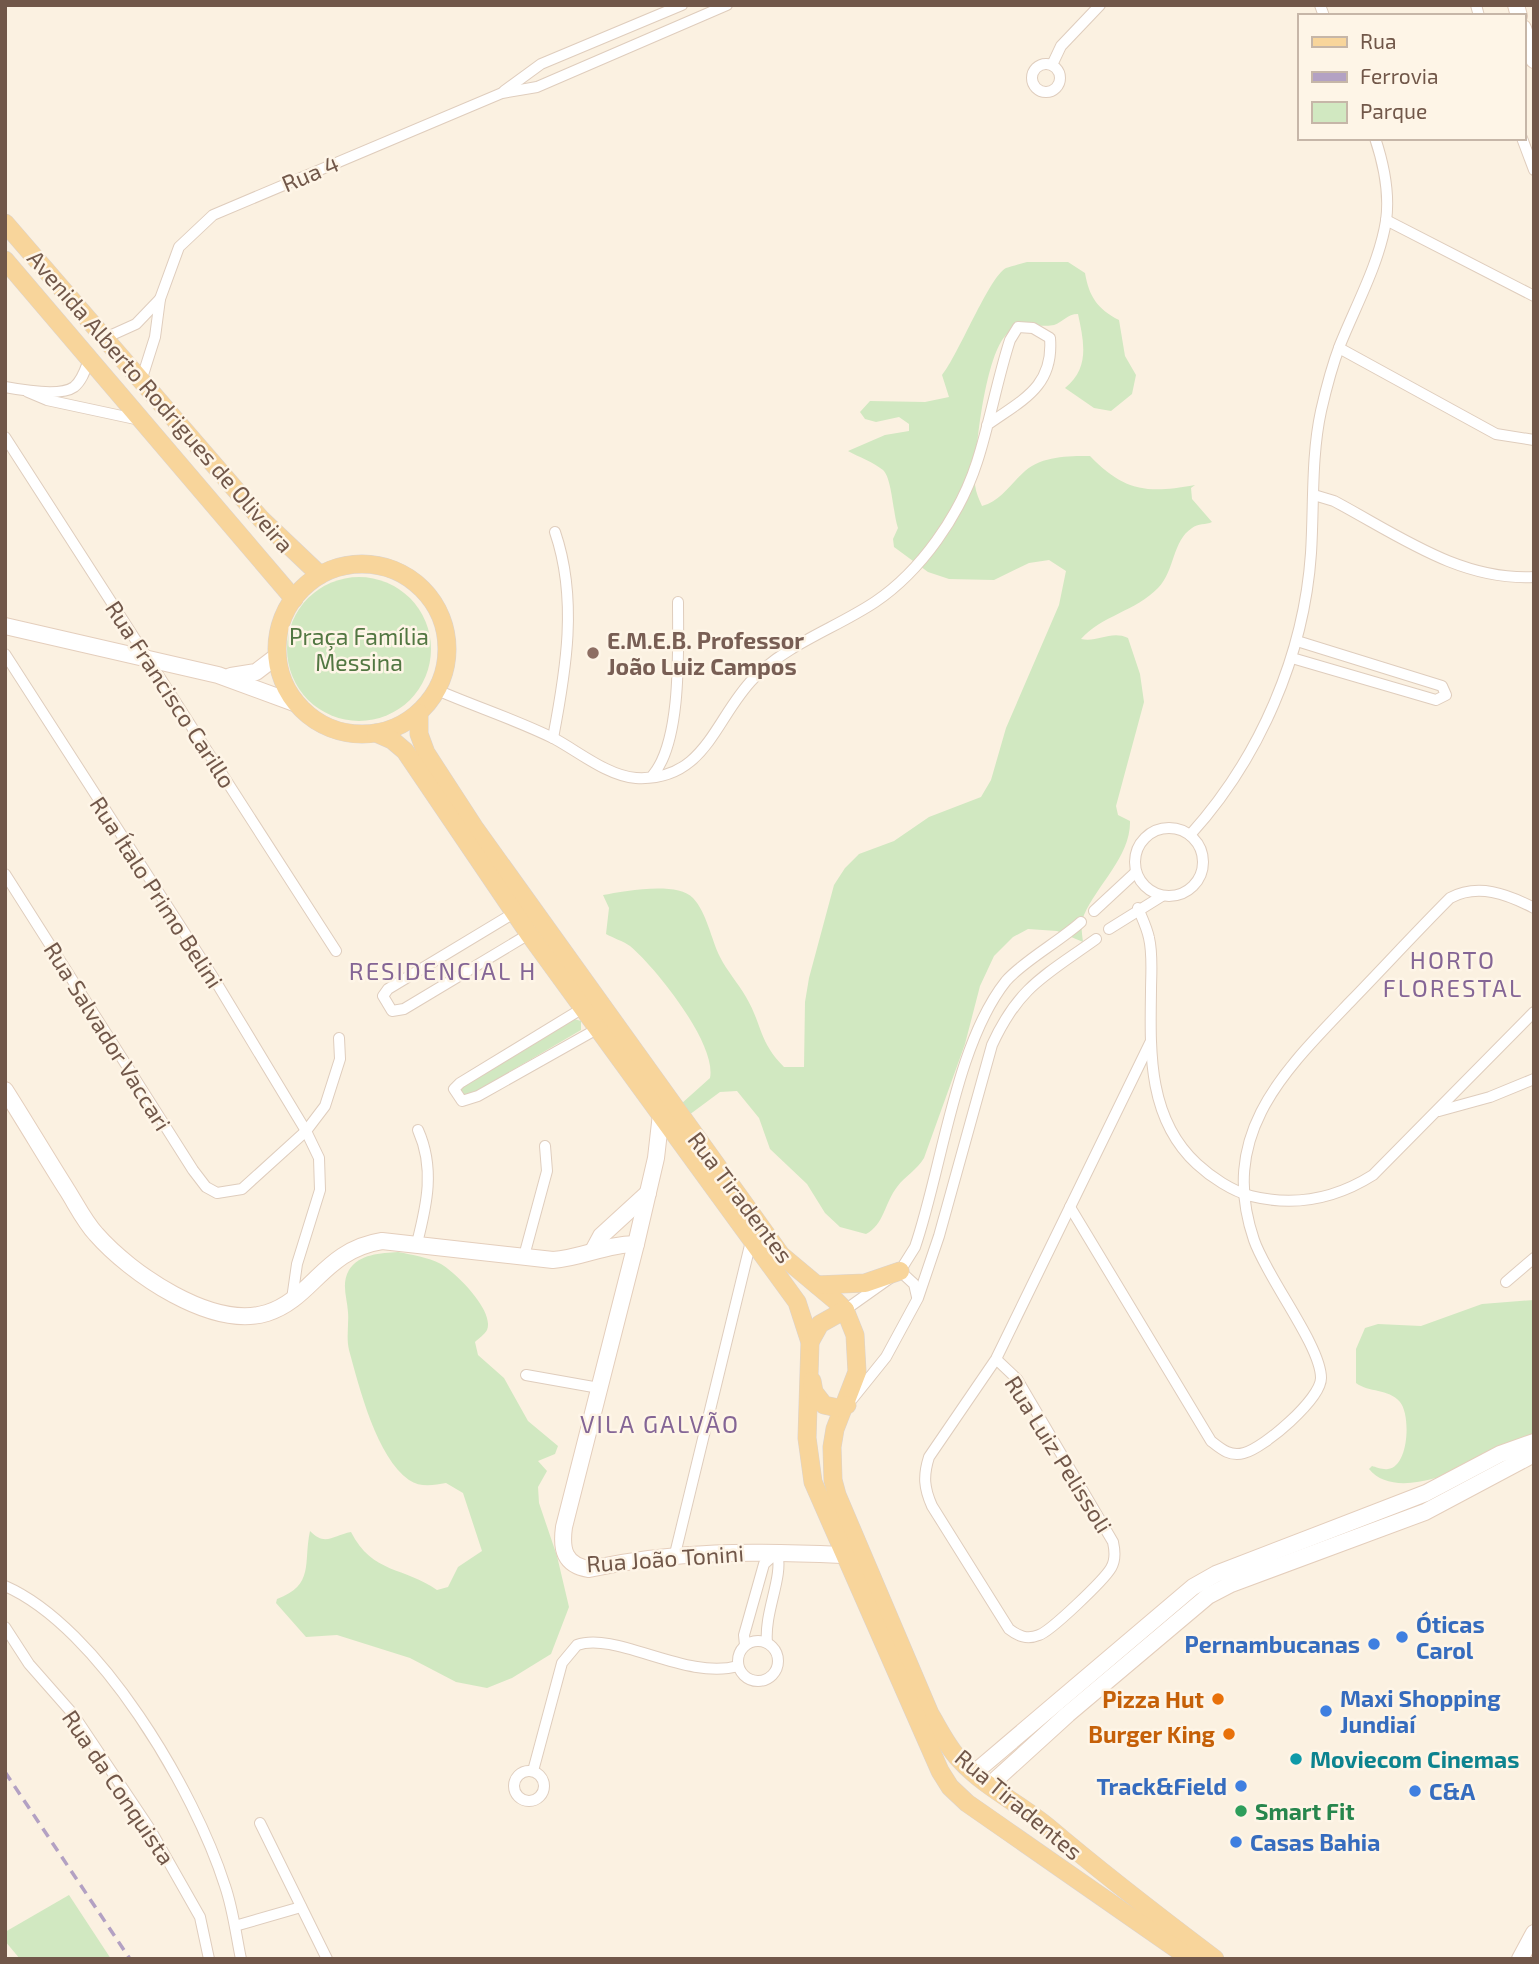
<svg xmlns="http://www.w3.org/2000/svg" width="1539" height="1964" font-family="'Exo 2',sans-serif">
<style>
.green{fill:#d1e8c1}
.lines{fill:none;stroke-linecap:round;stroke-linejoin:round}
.street-casing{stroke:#dfcdbd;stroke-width:12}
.secondary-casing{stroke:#e4cebc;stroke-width:18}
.primary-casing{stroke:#dad3d0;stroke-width:19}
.street{stroke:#fff;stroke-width:10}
.secondary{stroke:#fff;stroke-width:16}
.primary{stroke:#f8d59b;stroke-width:18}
.rail{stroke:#b3a1c3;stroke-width:3.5;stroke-dasharray:10 7;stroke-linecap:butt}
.education-dot{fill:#8d6e63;stroke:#fef5e7;stroke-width:2.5}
.shop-dot{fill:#3f7fe0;stroke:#fef5e7;stroke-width:2.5}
.food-dot{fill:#e8710a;stroke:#fef5e7;stroke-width:2.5}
.culture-dot{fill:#0f9aa8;stroke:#fef5e7;stroke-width:2.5}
.leisure-dot{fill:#2e9e5b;stroke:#fef5e7;stroke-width:2.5}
.labels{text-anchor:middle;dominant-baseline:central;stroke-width:5;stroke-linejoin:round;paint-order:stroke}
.street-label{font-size:23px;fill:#715749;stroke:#fef5e7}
.park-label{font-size:23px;fill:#527742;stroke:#fef5e7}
.education-label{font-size:23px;font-weight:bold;fill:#785e54;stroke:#fef5e7;text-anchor:start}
.shop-label{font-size:23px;font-weight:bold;fill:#366cbe;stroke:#fef5e7;text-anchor:start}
.food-label{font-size:23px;font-weight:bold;fill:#c56008;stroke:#fef5e7;text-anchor:end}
.culture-label{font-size:23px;font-weight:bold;fill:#0d838f;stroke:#fef5e7;text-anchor:start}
.leisure-label{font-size:23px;font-weight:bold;fill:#27864d;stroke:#fef5e7;text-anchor:start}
.neighbourhood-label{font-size:24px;letter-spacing:2px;fill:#846595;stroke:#fef5e7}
</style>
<rect width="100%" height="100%" fill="#fbf1e1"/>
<g class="green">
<path d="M 1027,262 L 1068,262 L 1085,273 C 1089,296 1097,309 1119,320 L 1125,356 L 1136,375 L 1132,394 L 1111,411 L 1094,408 L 1065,388 C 1090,368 1084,342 1078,314 C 1067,314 1063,322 1054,325 C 1038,328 1022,321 1007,334 C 985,354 974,455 975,485 C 976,493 979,499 982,506 C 1002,500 1009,485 1025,471 C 1043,456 1067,456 1090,456 C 1124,491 1146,494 1195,485 L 1191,488 L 1192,499 L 1212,522 C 1206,525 1198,523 1192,528 C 1172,541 1175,571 1158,588 C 1136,611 1101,616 1081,639 C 1097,643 1111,630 1128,638 L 1140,674 L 1144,702 L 1116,806 L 1118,815 L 1130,821 C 1131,856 1097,885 1084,915 C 1080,923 1082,933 1083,942 L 1057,931 L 1028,929 L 1013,937 L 994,956 L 980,986 L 965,1044 L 924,1158 C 917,1170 905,1176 897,1187 C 885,1202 884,1225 866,1234 L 840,1227 L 825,1213 L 807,1184 L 770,1149 L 759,1118 L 737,1091 L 720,1092 L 689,1115 L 681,1104 L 710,1078 C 717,1044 656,968 630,946 C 623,941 613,938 606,934 L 609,908 L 603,895 C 624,891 677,881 693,898 C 707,913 711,939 720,957 C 727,971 738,983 746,997 C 763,1026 758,1041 784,1067 L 804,1067 L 805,1002 L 809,978 L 834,885 L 845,868 L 859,854 L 894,841 L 929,817 L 981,797 L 991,780 L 1006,728 L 1059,605 L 1066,571 L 1049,560 L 1029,563 L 994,580 L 949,579 L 928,572 L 894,547 L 893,539 L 898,528 C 893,514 892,478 883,470 C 873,462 859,457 848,451 L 885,435 L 909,431 L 909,424 L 899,417 L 876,422 L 865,419 L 860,412 L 870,401 L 925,402 L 949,397 L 942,375 C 958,356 989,277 1006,268 C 1012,266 1020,264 1027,262 Z"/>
<circle cx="359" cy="649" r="72"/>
<polygon points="574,1019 581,1021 581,1030 472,1094 460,1094 461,1088"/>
<path d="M 398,1252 C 413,1255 427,1257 441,1264 C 456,1273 495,1311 487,1330 C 485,1334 478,1339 475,1342 L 478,1355 L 504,1378 L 528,1421 L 558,1446 L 555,1454 L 538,1461 L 547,1471 L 538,1487 L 539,1503 L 557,1556 L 569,1607 L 551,1654 L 512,1678 L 487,1688 L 456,1682 L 410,1658 L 337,1635 L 306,1637 L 276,1603 L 277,1599 C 315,1585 303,1563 310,1531 C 325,1547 334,1535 351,1532 C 372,1574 405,1567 437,1590 L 448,1587 L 458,1567 L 482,1551 L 463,1493 L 446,1483 C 434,1485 421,1488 409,1480 C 377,1458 359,1387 349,1350 C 346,1337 349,1325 348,1312 C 347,1297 341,1284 349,1270 C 359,1254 381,1253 398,1252 Z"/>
<path d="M 1534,1300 L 1534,1437 C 1497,1453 1401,1509 1369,1469 L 1372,1466 C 1376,1467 1383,1470 1388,1469 C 1409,1467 1411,1415 1400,1402 C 1388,1388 1369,1393 1356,1383 L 1356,1349 L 1365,1328 L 1378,1324 L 1421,1326 L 1482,1304 Z"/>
<polygon points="69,1895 111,1959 20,1959 5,1941 5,1932"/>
</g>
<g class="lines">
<defs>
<g id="street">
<polyline points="1320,5 1324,16"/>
<polyline points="1476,5 1479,16"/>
<circle cx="1046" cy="78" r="14"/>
<polyline points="1052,65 1061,46 1100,5"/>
<polyline points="504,91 541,64 682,5"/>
<polyline points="1522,138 1534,170"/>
<polyline points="1386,220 1534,296"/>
<polyline points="105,338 136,324 160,299"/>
<polyline points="1339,348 1496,434 1534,440"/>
<polyline points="142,378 155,337 160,299 179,247 213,215 502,93 537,87 727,5"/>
<path d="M 5,387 C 21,390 60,397 74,387 C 83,380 86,367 90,357"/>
<polyline points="28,392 47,400 140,420"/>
<polyline points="5,437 336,951"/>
<path d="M 1314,495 L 1334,501 C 1398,535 1460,581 1534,577"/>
<polyline points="5,654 213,977 306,1131 319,1158 320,1190 297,1264 292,1299"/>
<polyline points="1292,658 1436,700 1446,695 1442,686 1297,641"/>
<path d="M 437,690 C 476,707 517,720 555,739 C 579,752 608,776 636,778 C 706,782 715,717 754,678 C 787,644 836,628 875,602 C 921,571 960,515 977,462 C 990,422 997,380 1010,340 L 1018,327 L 1033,328 L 1050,338 C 1054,387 1022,400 987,425"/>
<path d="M 553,738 C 566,670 578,599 555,532"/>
<path d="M 653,775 C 682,740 678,649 678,602"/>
<circle cx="1169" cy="862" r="34"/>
<path d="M 1190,835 C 1259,759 1304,656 1311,553 C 1314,506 1311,457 1321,411 C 1326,389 1332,366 1340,345 C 1356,305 1379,264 1386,221 C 1390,193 1384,165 1375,138"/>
<polyline points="5,874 193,1170 206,1187 217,1193 242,1189 306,1131 325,1106 340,1059 339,1038"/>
<path d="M 1138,908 C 1142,918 1147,928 1149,938 C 1153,955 1151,974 1151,991 C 1150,1053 1148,1119 1197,1164 C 1211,1177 1232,1191 1251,1196 C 1295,1207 1335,1199 1373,1175 L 1534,1012"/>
<polyline points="1094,911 1136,872"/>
<polyline points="514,913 388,989 383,996 392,1011 404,1009 529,934"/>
<polyline points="1109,929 1162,896"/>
<polyline points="583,1008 460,1083 454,1089 462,1101 478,1096 597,1029"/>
<polyline points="1439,1111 1490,1097 1534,1079"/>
<path d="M 1070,1207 L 1211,1441 C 1221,1449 1230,1457 1244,1453 C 1264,1448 1321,1399 1321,1378 C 1321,1346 1267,1278 1254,1240 C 1218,1134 1283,1072 1351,1001 C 1384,967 1416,932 1450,898 C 1478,883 1507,894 1534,908"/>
<path d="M 417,1243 C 427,1204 435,1168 418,1130"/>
<polyline points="524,1256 547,1171 545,1146"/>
<polyline points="900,1271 914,1284 917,1297"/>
<polyline points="1506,1282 1534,1258"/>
<path d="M 845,1310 L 900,1271 L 915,1247 C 942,1169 955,1045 1006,981 C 1022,962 1060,941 1081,922"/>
<path d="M 996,1359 L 1017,1379 L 1113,1542 C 1115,1551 1116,1560 1111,1568 C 1104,1580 1051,1631 1039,1635 C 1027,1640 1018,1636 1009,1629 L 932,1506 C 924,1488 923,1476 929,1457 L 996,1359 L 1150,1043"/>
<polyline points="526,1375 599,1388"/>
<path d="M 849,1403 L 886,1357 L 918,1298 L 939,1236 L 992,1045 C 1019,986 1046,975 1096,939"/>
<polyline points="675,1554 752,1237"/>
<path d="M 5,1586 C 99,1627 195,1791 225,1886 C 233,1909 236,1935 241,1959"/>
<polyline points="5,1627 29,1664 73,1714 150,1829 200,1917 209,1959"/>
<circle cx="758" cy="1661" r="20"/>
<path d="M 745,1645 L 744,1635 L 764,1564 L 777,1552 C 784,1577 764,1611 767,1643"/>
<circle cx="529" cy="1786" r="15"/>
<path d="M 533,1771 L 562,1663 L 577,1645 C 616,1631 687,1681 738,1666"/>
<polyline points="260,1823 327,1959"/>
<polyline points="235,1926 301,1907"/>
</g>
<g id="secondary">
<polyline points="1516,5 1519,16"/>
<polyline points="1523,28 1534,60"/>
<polyline points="5,626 218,675 297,704"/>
<polyline points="231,676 256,672 277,656"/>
<path d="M 5,1090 C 26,1123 46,1157 67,1190 C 76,1204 84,1221 96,1234 C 130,1273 212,1330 267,1313 C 312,1299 324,1250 382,1241 L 553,1260 C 582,1258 606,1244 636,1244"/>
<path d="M 661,1114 L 656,1158 L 636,1244 L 564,1527 C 561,1549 564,1565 589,1569 C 678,1550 752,1551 842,1555"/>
<polyline points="594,1249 601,1236 648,1193"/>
<polyline points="974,1773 1193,1587 1216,1574 1426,1493 1500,1454 1534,1442"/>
<polyline points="990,1785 1068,1714 1208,1596 1231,1584 1425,1512 1534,1454"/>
<polyline points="1520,1959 1534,1933"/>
</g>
<g id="primary">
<polyline points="5,223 261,519 320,575"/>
<polyline points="5,260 294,599"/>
<circle cx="362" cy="649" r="85"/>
<path d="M 419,713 L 419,734 L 426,753 L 474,827 L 781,1255 L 836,1301 L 845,1310 L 855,1335 L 857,1372 L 835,1429 L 832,1447 L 833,1480 L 837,1495 L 930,1714 C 939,1729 947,1746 959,1759 C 984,1787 1019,1803 1048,1827 C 1102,1873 1158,1916 1215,1959"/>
<polyline points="376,733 392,740 405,751 529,934 797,1302 810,1342 807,1438 813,1482 940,1771 950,1787 967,1803 1191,1959"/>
<polyline points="817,1285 865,1283 900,1271"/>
<polyline points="810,1342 820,1324 845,1310"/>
<polyline points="812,1381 814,1392 824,1405 838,1408 847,1405"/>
</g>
</defs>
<use href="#street" class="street-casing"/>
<use href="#secondary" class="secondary-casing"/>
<use href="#primary" class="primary-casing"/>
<use href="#street" class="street"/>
<use href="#secondary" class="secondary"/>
<use href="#primary" class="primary"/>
<polyline class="rail" points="5,1772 130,1959"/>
</g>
<circle class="education-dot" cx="593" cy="653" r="7"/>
<g class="shop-dot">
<circle cx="1402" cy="1637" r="7"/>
<circle cx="1374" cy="1644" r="7"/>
<circle cx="1326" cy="1711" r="7"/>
<circle cx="1241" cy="1786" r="7"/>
<circle cx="1415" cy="1791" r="7"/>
<circle cx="1236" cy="1842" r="7"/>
</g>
<g class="food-dot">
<circle cx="1218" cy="1699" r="7"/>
<circle cx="1229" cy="1734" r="7"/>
</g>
<circle class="culture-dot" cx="1296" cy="1759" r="7"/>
<circle class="leisure-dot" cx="1241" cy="1811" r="7"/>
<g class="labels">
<g class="street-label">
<text transform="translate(310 173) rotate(-23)">Rua 4</text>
<text transform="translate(161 401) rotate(49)">Avenida Alberto Rodrigues de Oliveira</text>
<text transform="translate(171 694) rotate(57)">Rua Francisco Carillo</text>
<text transform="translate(157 892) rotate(57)">Rua Ítalo Primo Belini</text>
<text transform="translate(108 1036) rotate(58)">Rua Salvador Vaccari</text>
<text transform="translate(741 1197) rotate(53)">Rua Tiradentes</text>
<text transform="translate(1059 1454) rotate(58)">Rua Luiz Pelissoli</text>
<text transform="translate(665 1558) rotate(-4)">Rua João Tonini</text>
<text transform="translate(119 1787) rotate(56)">Rua da Conquista</text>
<text transform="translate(1019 1804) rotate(40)">Rua Tiradentes</text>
</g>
<g class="park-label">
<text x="359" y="636">Praça Família<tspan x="359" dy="26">Messina</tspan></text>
</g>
<g class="education-label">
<text x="607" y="640">E.M.E.B. Professor<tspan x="607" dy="26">João Luiz Campos</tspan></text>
</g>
<g class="shop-label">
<text x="1416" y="1624">Óticas<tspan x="1416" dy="26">Carol</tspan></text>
<text x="1360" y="1644" text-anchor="end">Pernambucanas</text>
<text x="1340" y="1698">Maxi Shopping<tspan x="1340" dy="26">Jundiaí</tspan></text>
<text x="1227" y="1786" text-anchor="end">Track&amp;Field</text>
<text x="1429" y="1791">C&amp;A</text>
<text x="1250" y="1842">Casas Bahia</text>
</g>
<g class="food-label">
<text x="1204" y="1699">Pizza Hut</text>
<text x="1215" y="1734">Burger King</text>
</g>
<g class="culture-label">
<text x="1310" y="1759">Moviecom Cinemas</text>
</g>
<g class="leisure-label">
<text x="1255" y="1811">Smart Fit</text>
</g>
<g class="neighbourhood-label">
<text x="1453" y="959">HORTO<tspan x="1453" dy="28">FLORESTAL</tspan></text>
<text x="443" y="970">RESIDENCIAL H</text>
<text x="660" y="1423">VILA GALVÃO</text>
</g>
</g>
<rect width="1539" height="1964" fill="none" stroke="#715749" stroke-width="14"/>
<rect x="1298" y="14" width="228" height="126" fill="#fef5e7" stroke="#c6b6a8" stroke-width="2"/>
<rect x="1312" y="37" width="35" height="10" fill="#f8d59b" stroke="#c6b6a8" stroke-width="2"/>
<text x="1360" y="49" font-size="21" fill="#715749">Rua</text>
<rect x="1312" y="72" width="35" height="10" fill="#b3a1c3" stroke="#c6b6a8" stroke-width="2"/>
<text x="1360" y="84" font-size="21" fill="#715749">Ferrovia</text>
<rect x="1312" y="102" width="35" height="21" fill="#d1e8c1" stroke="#c6b6a8" stroke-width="2"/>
<text x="1360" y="119" font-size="21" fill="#715749">Parque</text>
</svg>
